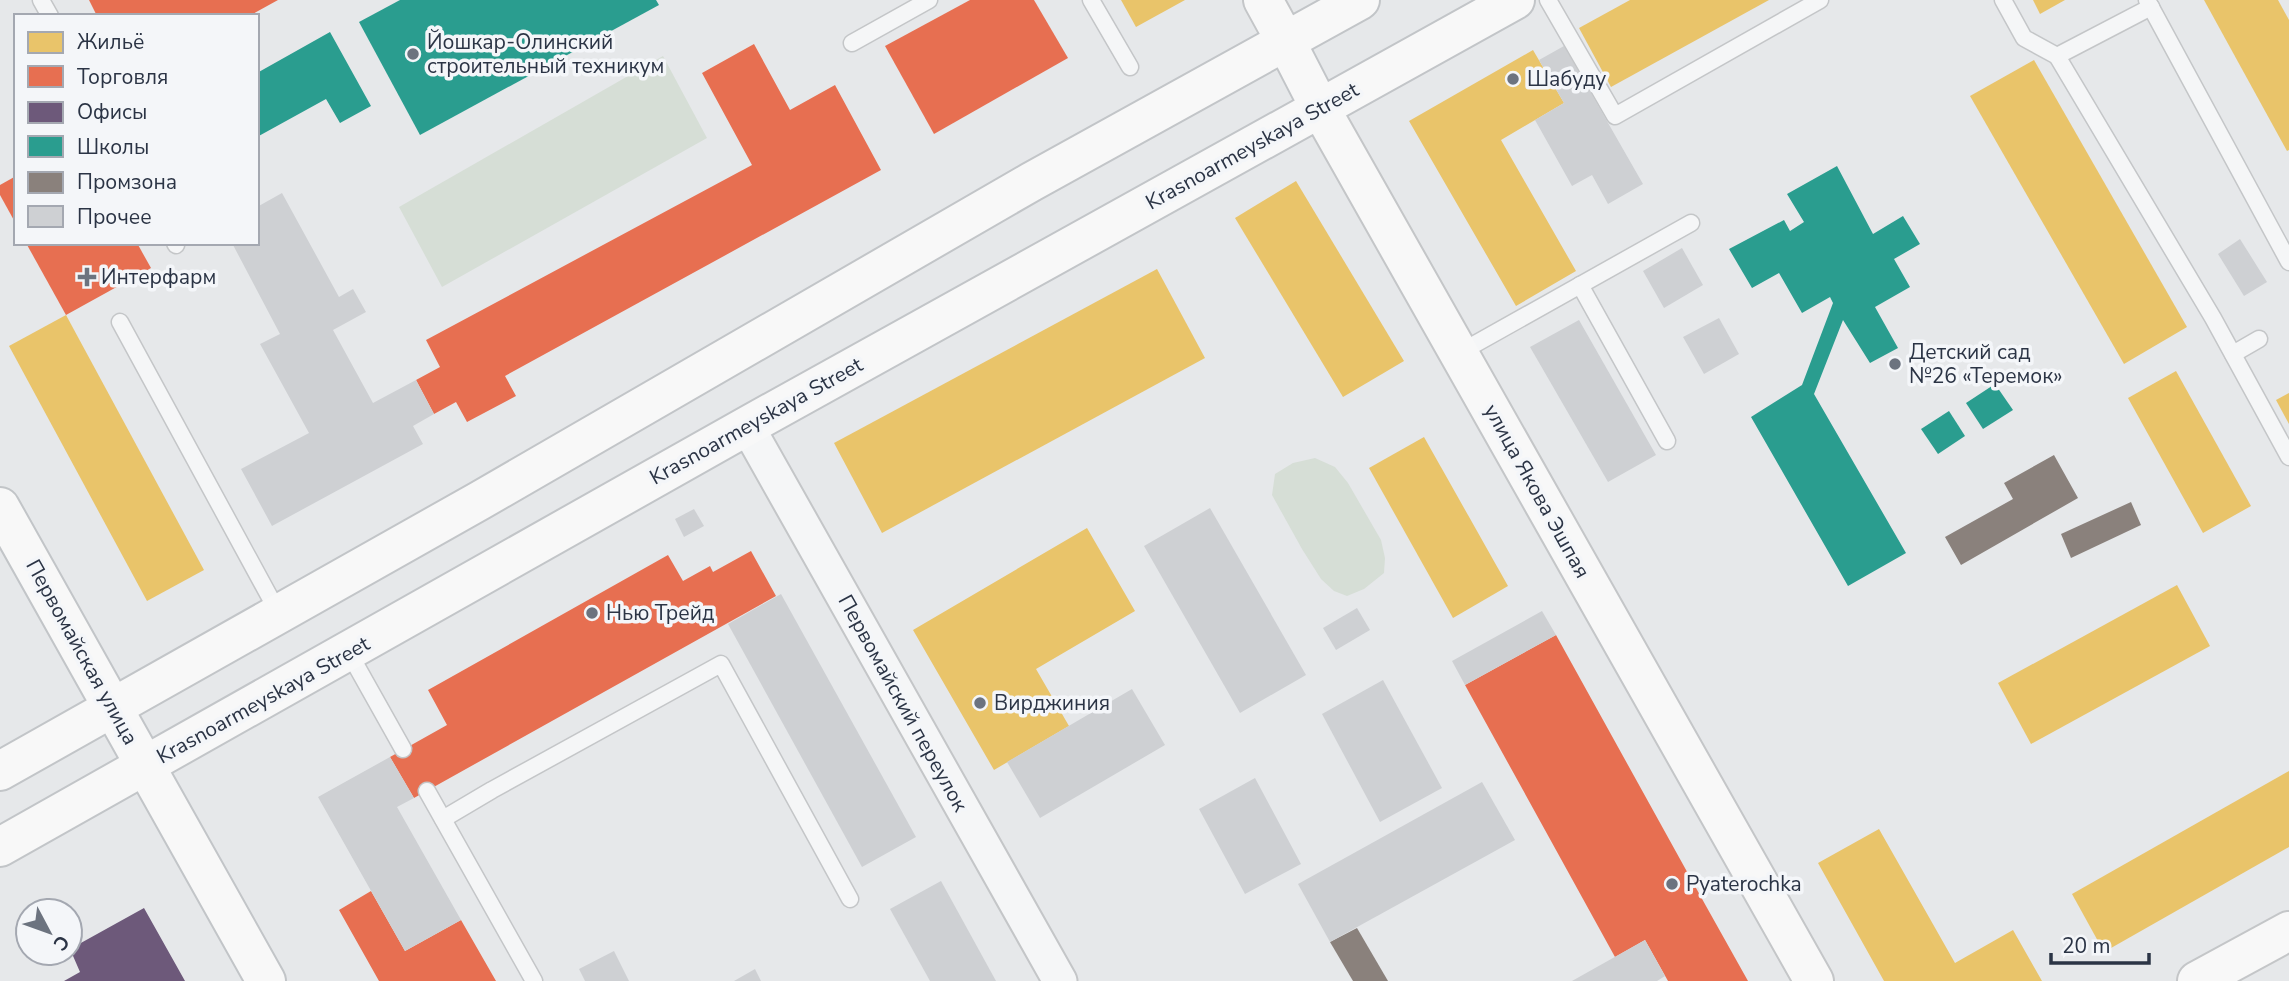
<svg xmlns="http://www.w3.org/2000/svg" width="2289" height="981" font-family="'Nunito Sans',sans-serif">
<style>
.green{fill:#d6ded6}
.homes{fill:#e9c46a}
.shops{fill:#e76f51}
.offices{fill:#6d597a}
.schools{fill:#2a9d8f}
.industry{fill:#8a817c}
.building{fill:#ced0d3}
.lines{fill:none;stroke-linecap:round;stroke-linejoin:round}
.lane-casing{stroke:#c4c6c8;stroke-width:19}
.street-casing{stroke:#c4c6c8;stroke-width:37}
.secondary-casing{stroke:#c4c6c8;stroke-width:42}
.primary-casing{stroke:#c2c5c8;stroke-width:42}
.lane{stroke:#f5f6f7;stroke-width:16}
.street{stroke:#f5f6f7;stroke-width:33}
.secondary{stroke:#f8f8f8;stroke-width:38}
.primary{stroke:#f8f8f8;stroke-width:38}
.poi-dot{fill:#6c737f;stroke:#f4f6f9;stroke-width:2.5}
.labels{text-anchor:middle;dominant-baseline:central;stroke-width:7;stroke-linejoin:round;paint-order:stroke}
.poi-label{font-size:21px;fill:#2b3445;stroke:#f4f6f9;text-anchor:start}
.street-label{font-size:21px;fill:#2b3445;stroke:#f4f6f9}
</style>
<rect width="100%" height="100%" fill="#e6e8ea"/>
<g class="green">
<polygon points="663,56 707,138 442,287 399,207"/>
<polygon points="1315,458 1335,467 1348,483 1381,540 1385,558 1384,573 1364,589 1347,596 1334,591 1321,579 1302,549 1272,495 1275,474 1293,463"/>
</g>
<g class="homes">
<polygon points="1121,0 1185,0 1136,27"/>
<polygon points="1630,0 1769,0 1611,87 1579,28"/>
<polygon points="2033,0 2065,0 2040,14"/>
<polygon points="2204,0 2278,0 2289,20 2289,150 2287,151"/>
<polygon points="1533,50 1564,103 1501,140 1576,271 1516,306 1409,121"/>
<polygon points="2034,60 2187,327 2124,364 1970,96"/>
<polygon points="1296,181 1404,361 1343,397 1235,218"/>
<polygon points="1157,269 1205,358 882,533 834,443"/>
<polygon points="66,315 204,570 147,601 9,346"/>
<polygon points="2176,371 2251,506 2203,533 2128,398"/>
<polygon points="2289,393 2289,424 2276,400"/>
<polygon points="1424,437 1508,586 1453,618 1369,468"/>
<polygon points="1087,528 1135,611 1036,669 1069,726 994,770 913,630"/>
<polygon points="2177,585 2210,646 2031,744 1998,683"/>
<polygon points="2289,771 2289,847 2104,952 2072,894"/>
<polygon points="1879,829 1955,963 2013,930 2042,981 1884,981 1818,863"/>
</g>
<g class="shops">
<polygon points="89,0 278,0 249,16 97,16"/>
<polygon points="970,0 1034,0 1068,58 934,134 885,46"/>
<polygon points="754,44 790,110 835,85 881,170 505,376 516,396 467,422 456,402 434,414 416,380 440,367 426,340 752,165 702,73"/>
<polygon points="16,176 16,224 0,195 0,185"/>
<polygon points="26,243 137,243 151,268 66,315"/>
<polygon points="751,551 776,596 414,798 390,757 447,725 428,690 668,555 683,581 710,566 713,572"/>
<polygon points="1556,635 1706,906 1748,981 1668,981 1645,940 1615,957 1465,685"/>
<polygon points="371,891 405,951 461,920 496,981 379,981 339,910"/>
</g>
<polygon class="offices" points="144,908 185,981 64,981 80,972 70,949"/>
<g class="schools">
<polygon points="400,0 656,0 659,5 420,135 359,22"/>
<polygon points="330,32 371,106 340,123 326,99 257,137 257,73"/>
<polygon points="1837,166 1873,234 1903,216 1920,244 1894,259 1910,287 1875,307 1898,348 1870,363 1843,320 1814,394 1906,553 1848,586 1751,417 1802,385 1833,303 1830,297 1802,313 1779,273 1752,288 1729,249 1784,220 1790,231 1804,222 1787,194"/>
<polygon points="1995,384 2013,410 1983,429 1966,403"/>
<polygon points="1949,411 1965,436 1938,454 1921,429"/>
</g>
<g class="industry">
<polygon points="2054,455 2078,498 1961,565 1945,537 2013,499 2004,483"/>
<polygon points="2131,502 2141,525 2071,558 2061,534"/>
<polygon points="1357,928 1388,981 1353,981 1330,942"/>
</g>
<g class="building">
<polygon points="1564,46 1643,184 1608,204 1592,175 1572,186 1535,120 1564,103 1539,60"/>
<polygon points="282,193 339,297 353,289 366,312 333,330 373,403 416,380 434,414 413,426 423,444 272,526 241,469 309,433 260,344 280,334 232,243 257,243 257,207"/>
<polygon points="2240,239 2267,282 2244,296 2218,254"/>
<polygon points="1682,248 1703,285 1664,308 1643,271"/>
<polygon points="1719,318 1739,354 1704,374 1683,337"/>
<polygon points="1579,320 1656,455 1608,482 1530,347"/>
<polygon points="1210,508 1306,675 1240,713 1144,546"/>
<polygon points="694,509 704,526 684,537 675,519"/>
<polygon points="781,594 916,837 862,867 728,624"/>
<polygon points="1357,608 1370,630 1336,650 1323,628"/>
<polygon points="1542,611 1556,635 1465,685 1452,661"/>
<polygon points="1383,680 1442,788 1380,822 1322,714"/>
<polygon points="1132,689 1165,745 1040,818 1007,762"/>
<polygon points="390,757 414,798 397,807 461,920 405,951 318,797"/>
<polygon points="1255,778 1301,864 1245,894 1199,809"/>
<polygon points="1482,782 1515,840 1330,942 1298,884"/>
<polygon points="941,881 996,981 930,981 890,909"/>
<polygon points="1645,940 1665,976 1657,981 1572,981"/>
<polygon points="614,951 629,981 585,981 579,969"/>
<polygon points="755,969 761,981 734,981"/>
</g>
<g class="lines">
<defs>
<g id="lane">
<polyline points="41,0 50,16"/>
<polyline points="1091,0 1130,67"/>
<polyline points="1548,0 1615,116 1820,0"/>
<polyline points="2003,0 2024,38 2057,56"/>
<polyline points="2147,0 2289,262"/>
<polyline points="2151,7 2057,56 2213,318 2289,457"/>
<polyline points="852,43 929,0"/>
<polyline points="175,243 176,245"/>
<polyline points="1580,285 1667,441"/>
<polyline points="120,322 279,614"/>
<polyline points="1459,353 1691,223"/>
<polyline points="2233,354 2259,339"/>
<polyline points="348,651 403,749"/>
<polyline points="427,791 534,981"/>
<polyline points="443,819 492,790 721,664 850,899"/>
</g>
<polyline id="street" points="747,426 1060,981"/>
<g id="secondary">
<polyline points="1263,0 1286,42"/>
<polyline points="1320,108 1814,981"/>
<polyline points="2197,981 2289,931"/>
</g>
<g id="primary">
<polyline points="1286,42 1320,108"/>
<polyline points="0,507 266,981"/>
<polyline points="0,771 479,501 1031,182 1360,0"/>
<polyline points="0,847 747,426 1515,0"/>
</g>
</defs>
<use href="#lane" class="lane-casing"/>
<use href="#street" class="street-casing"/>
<use href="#secondary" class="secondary-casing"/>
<use href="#primary" class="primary-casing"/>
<use href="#lane" class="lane"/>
<use href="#street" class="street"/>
<use href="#secondary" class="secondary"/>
<use href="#primary" class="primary"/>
</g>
<g class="poi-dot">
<circle cx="413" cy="54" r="7"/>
<circle cx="1513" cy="79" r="7"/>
<path d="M83.5 266.5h7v7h7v7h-7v7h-7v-7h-7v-7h7z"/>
<circle cx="1895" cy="364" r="7"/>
<circle cx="592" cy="613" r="7"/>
<circle cx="980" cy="703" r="7"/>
<circle cx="1672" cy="884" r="7"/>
</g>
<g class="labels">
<g class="poi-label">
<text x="427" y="42">Йошкар-Олинский<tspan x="427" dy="24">строительный техникум</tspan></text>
<text x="1527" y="79">Шабуду</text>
<text x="101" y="277">Интерфарм</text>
<text x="1909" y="352">Детский сад<tspan x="1909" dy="24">№26 «Теремок»</tspan></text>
<text x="606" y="613">Нью Трейд</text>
<text x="994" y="703">Вирджиния</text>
<text x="1686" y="884">Pyaterochka</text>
</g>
<g class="street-label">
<text transform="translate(1252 146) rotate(-29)">Krasnoarmeyskaya Street</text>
<text transform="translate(756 421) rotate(-29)">Krasnoarmeyskaya Street</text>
<text transform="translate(1537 491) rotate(61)">улица Якова Эшпая</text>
<text transform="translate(82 652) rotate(61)">Первомайская улица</text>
<text transform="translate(263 700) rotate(-29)">Krasnoarmeyskaya Street</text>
<text transform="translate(903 703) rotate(61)">Первомайский переулок</text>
</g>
</g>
<rect x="14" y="14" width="245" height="231" fill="#f4f6f9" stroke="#a4a8b1" stroke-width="2"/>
<rect x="28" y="32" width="35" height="21" fill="#e9c46a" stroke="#a4a8b1" stroke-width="2"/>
<text x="77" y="49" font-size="21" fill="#2b3445">Жильё</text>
<rect x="28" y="66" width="35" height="21" fill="#e76f51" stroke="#a4a8b1" stroke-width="2"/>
<text x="77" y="84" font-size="21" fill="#2b3445">Торговля</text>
<rect x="28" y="102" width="35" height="21" fill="#6d597a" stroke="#a4a8b1" stroke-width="2"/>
<text x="77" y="119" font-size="21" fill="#2b3445">Офисы</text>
<rect x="28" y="136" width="35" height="21" fill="#2a9d8f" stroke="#a4a8b1" stroke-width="2"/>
<text x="77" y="154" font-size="21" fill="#2b3445">Школы</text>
<rect x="28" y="172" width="35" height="21" fill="#8a817c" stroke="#a4a8b1" stroke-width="2"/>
<text x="77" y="189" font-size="21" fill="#2b3445">Промзона</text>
<rect x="28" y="206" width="35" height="21" fill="#ced0d3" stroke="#a4a8b1" stroke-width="2"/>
<text x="77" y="224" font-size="21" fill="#2b3445">Прочее</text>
<g transform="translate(49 932) rotate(131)"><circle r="33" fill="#f4f6f9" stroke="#a4a8b1" stroke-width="2"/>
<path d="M0-5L12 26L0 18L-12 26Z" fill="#6c737f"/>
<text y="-10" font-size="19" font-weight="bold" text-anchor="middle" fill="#2b3445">С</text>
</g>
<path d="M2051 953v10h98v-10" fill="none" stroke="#2b3445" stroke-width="3.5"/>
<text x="2062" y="953" font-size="21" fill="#2b3445" stroke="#f4f6f9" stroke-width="5" paint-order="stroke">20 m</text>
</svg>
